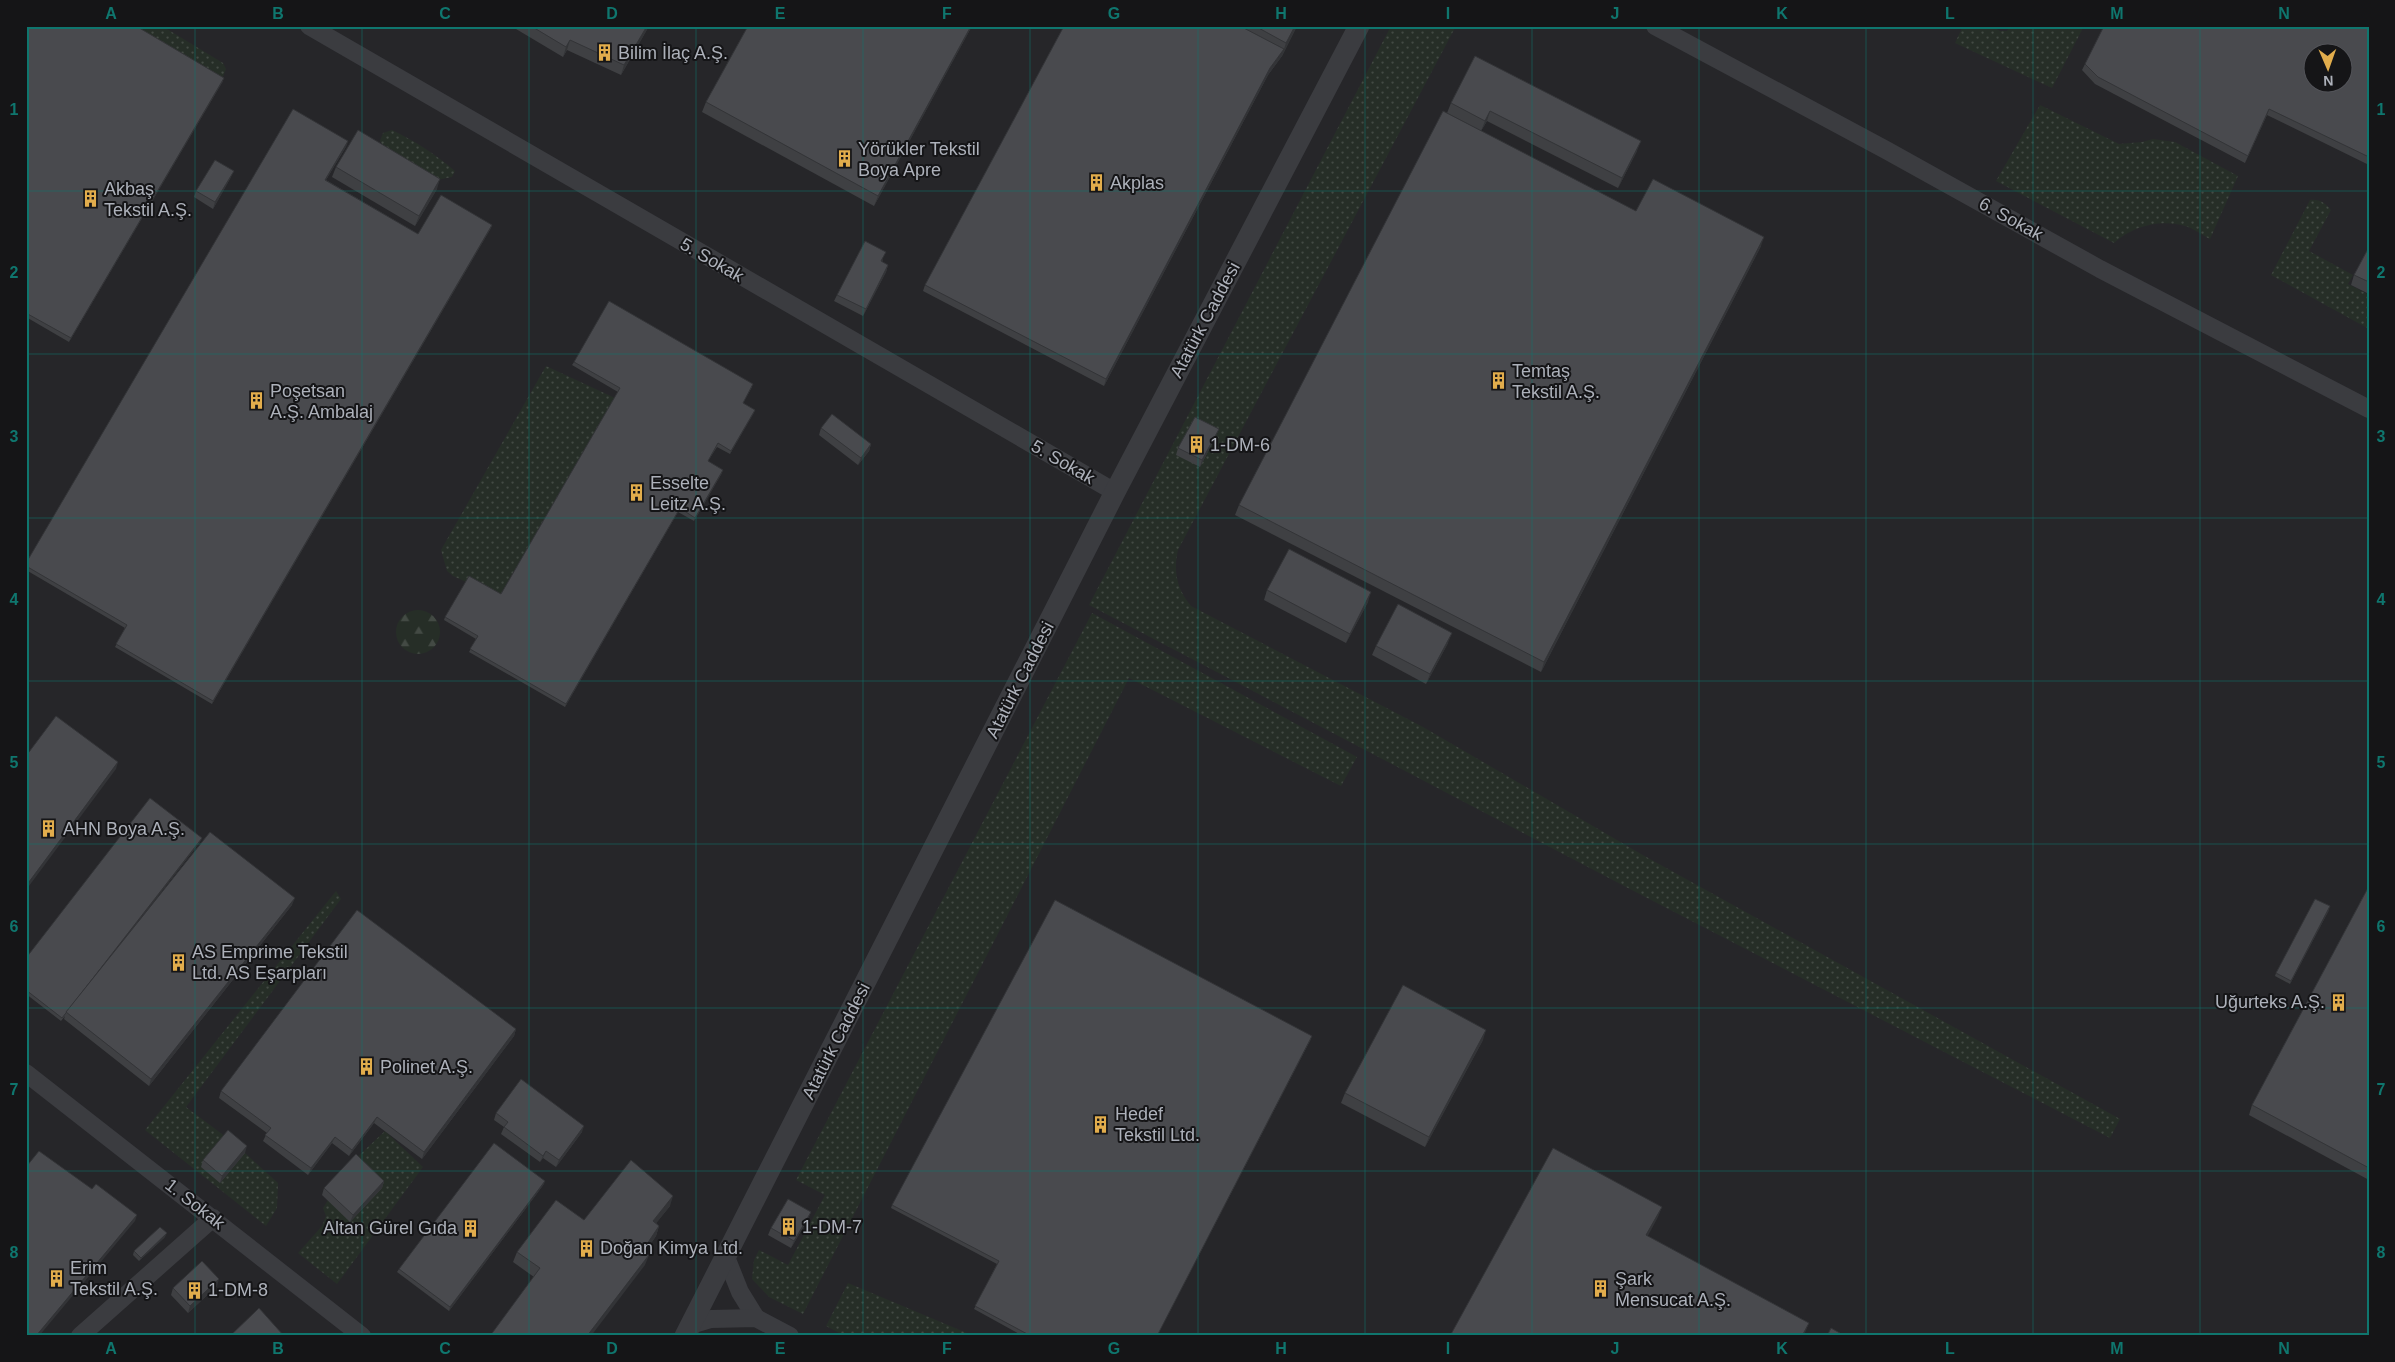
<svg xmlns="http://www.w3.org/2000/svg" width="2395" height="1362" font-family="Arial,sans-serif">
<style>
.built{fill:#262629;fill-rule:evenodd}
.grass{fill:url(#grass-dots)}
.forest{fill:url(#forest-firs)}
.lines{fill:none;stroke-linecap:round;stroke-linejoin:round}
.minor{stroke:#3b3c40;stroke-width:18}
.tertiary{stroke:#3b3c40;stroke-width:21}
.wall{fill:#3f4043}
.shaded-wall{fill:#333437}
.building{fill:#494a4e;stroke:#333437;fill-rule:evenodd}
.grid{fill:none;stroke:#0f766e;stroke-width:1;stroke-opacity:0.55}
.labels{text-anchor:middle;dominant-baseline:central;stroke-width:4;stroke-linejoin:round;paint-order:stroke}
.poi-label{font-size:18px;fill:#adb1ba;stroke:#151517;text-anchor:start}
.street-label{font-size:18px;fill:#adb1ba;stroke:#151517}
.neatline{fill:none;stroke:#0f766e;stroke-width:2}
.grid-label{font-size:16px;text-anchor:middle;font-weight:bold;fill:#0f766e}
</style>
<defs>
<pattern id="grass-dots" width="8" height="8" patternUnits="userSpaceOnUse" patternTransform="scale(1.25)"><rect width="8" height="8" fill="#262e27"/><path d="M2 2h.1M6 6h.1" fill="none" stroke="#434a44" stroke-width="1.8" stroke-linecap="round"/></pattern>
<pattern id="forest-firs" width="22" height="20" patternUnits="userSpaceOnUse" patternTransform="scale(1.25)"><rect width="22" height="20" fill="#262e27"/><path d="M5 1l3.5 6h-7zM16 11l3.5 6h-7z" fill="#434a44"/></pattern>
</defs>
<rect width="100%" height="100%" fill="#1a1a1c"/>
<path class="built" d="M 26,26 L 2369,26 L 2369,1336 L 26,1336 ZM 2312,52 L 2342,52 L 2342,82 L 2312,82 Z"/>
<g class="grass">
<polygon points="127,26 162,26 223,63 226,69 221,82"/>
<path d="M 1391,26 L 1456,26 L 1178,550 C 1173,572 1177,589 1191,606 L 1423,727 L 1641,854 L 2120,1119 L 2110,1138 L 1626,887 L 1089,605 Z"/>
<polygon points="1963,26 1992,26 2000,31 2007,31 2010,26 2084,26 2052,88 1955,43"/>
<path d="M 2040,105 L 2119,144 L 2142,142 L 2153,139 L 2175,142 L 2238,176 L 2210,239 C 2202,235 2193,228 2185,226 C 2160,219 2133,226 2114,243 L 1996,181 Z"/>
<path d="M 392,130 C 415,141 435,154 455,171 L 452,177 L 437,180 L 385,149 L 380,141 L 383,133 Z"/>
<path d="M 2310,200 C 2320,199 2325,203 2331,210 L 2309,251 L 2353,275 L 2348,284 L 2369,295 L 2369,329 L 2271,275 Z"/>
<polygon points="546,366 615,398 499,597 453,576 447,571 441,550"/>
<polygon points="1092,613 1357,757 1341,786 1129,678 803,1314 769,1297 752,1279 754,1260 759,1250 788,1265 825,1195 796,1180"/>
<polygon points="336,891 341,899 186,1107 226,1137 220,1182 245,1153 278,1183 277,1208 266,1226 145,1130"/>
<polygon points="385,1131 423,1167 337,1284 298,1253 322,1226 326,1216 323,1208 353,1161"/>
<polygon points="848,1283 974,1336 845,1336 826,1326"/>
</g>
<circle class="forest" cx="418" cy="632" r="22"/>
<g class="lines">
<g class="minor">
<polyline points="309,26 1115,492"/>
<polyline points="1655,26 1886,150 2100,269 2369,409"/>
<polyline points="26,1073 362,1336"/>
<polyline points="726,1257 740,1292 756,1318"/>
<polyline points="691,1325 711,1319 756,1318 790,1336"/>
<polyline points="80,1336 213,1218"/>
</g>
<polyline class="tertiary" points="685,1336 1115,492 1359,26"/>
</g>
<g class="wall">
<polygon points="26,26 223,81 69,342 26,317"/>
<polygon points="511,26 649,26 621,75 567,50 563,57"/>
<polygon points="748,26 972,26 874,206 702,112 706,102"/>
<polygon points="1064,26 1297,26 1282,56 1268,75 1104,386 923,291 925,285"/>
<polygon points="2369,26 2369,165 2267,115 2245,163 2095,84 2082,70 2085,64"/>
<polygon points="1475,56 1637,151 1618,188 1487,121 1481,131 1447,113 1451,103"/>
<polygon points="347,145 326,180 418,234 492,225 491,228 212,704 115,647 125,628 26,570 26,563"/>
<polygon points="336,167 437,189 415,226 332,177"/>
<polygon points="231,177 213,209 194,197 196,191"/>
<polygon points="1636,211 1761,246 1541,672 1235,515 1239,505"/>
<polygon points="2369,247 2369,294 2351,285 2354,275"/>
<polygon points="883,259 882,262 888,265 886,272 863,316 834,301 837,295"/>
<polygon points="574,362 752,387 743,403 755,410 730,454 717,447 708,461 722,473 694,521 678,512 565,707 469,652 476,639 444,620 445,617 501,594 618,392 572,365"/>
<polygon points="821,428 871,444 869,451 858,465 819,435"/>
<polygon points="1216,436 1200,467 1176,455 1178,448"/>
<polygon points="1267,590 1368,602 1346,643 1264,600"/>
<polygon points="1448,643 1426,684 1372,655 1376,646"/>
<polygon points="200,842 137,923 292,905 149,1086 64,1019 65,1016 61,1021 26,994 26,958"/>
<polygon points="2369,886 2369,1180 2249,1115 2252,1105"/>
<polygon points="2329,910 2290,984 2275,976 2276,973"/>
<polygon points="516,1029 514,1036 422,1159 374,1123 349,1156 332,1143 308,1175 263,1141 267,1133 219,1098 221,1091"/>
<polygon points="1311,1039 1157,1336 1023,1336 974,1309 997,1264 891,1208 892,1205"/>
<polygon points="1483,1040 1425,1147 1341,1103 1345,1093"/>
<polygon points="496,1113 582,1132 556,1167 543,1158 540,1162 501,1134 504,1127 494,1120"/>
<polygon points="245,1153 220,1183 201,1167 203,1160"/>
<polygon points="384,1181 382,1188 350,1222 322,1195 324,1188"/>
<polygon points="544,1184 449,1311 397,1272 399,1269"/>
<polygon points="670,1206 656,1223 659,1226 656,1236 645,1252 645,1265 534,1277 513,1262 517,1252 584,1220"/>
<polygon points="808,1219 791,1248 768,1235 771,1228"/>
<polygon points="165,1237 139,1261 133,1255 134,1251"/>
<polygon points="217,1286 188,1313 171,1295 173,1288"/>
</g>
<g class="shaded-wall">
<polygon points="647,26 649,26 621,75 624,65"/>
<polygon points="971,26 972,26 874,206 878,196"/>
<polygon points="1295,26 1297,26 1282,56 1268,75 1104,386 1106,379 1270,68 1284,49 1286,43"/>
<polygon points="570,40 567,50 563,57 566,47"/>
<polygon points="224,78 223,81 69,342 71,338"/>
<polygon points="2269,109 2267,115 2245,163 2248,156"/>
<polygon points="1490,111 1487,121 1481,131 1485,121"/>
<polygon points="348,141 347,145 324,183 325,180"/>
<polygon points="1641,141 1637,151 1618,188 1622,178"/>
<polygon points="234,171 231,177 213,209 215,202"/>
<polygon points="440,179 437,189 415,226 419,216"/>
<polygon points="492,225 491,228 212,704 213,701"/>
<polygon points="1764,237 1761,246 1541,672 1544,662"/>
<polygon points="888,265 886,272 863,316 866,309"/>
<polygon points="755,410 754,413 730,454 731,451"/>
<polygon points="1219,429 1216,436 1200,467 1202,460"/>
<polygon points="871,444 869,451 858,465 861,458"/>
<polygon points="723,470 722,473 694,521 695,518"/>
<polygon points="680,508 678,512 565,707 566,704"/>
<polygon points="1371,592 1368,602 1346,643 1350,634"/>
<polygon points="1452,633 1448,643 1426,684 1430,674"/>
<polygon points="118,762 116,769 26,890 26,886"/>
<polygon points="202,838 200,842 67,1013 67,1012"/>
<polygon points="295,898 292,905 149,1086 151,1079"/>
<polygon points="2330,906 2329,910 2290,984 2291,981"/>
<polygon points="516,1029 514,1036 422,1159 424,1152"/>
<polygon points="1486,1030 1483,1040 1425,1147 1429,1137"/>
<polygon points="377,1117 374,1123 349,1156 352,1150"/>
<polygon points="584,1126 582,1132 556,1167 559,1160"/>
<polygon points="335,1137 332,1143 308,1175 311,1168"/>
<polygon points="247,1146 245,1153 220,1183 222,1176"/>
<polygon points="546,1151 543,1158 540,1162 543,1156"/>
<polygon points="384,1181 382,1188 350,1222 353,1215"/>
<polygon points="545,1181 544,1184 449,1311 450,1307"/>
<polygon points="673,1196 670,1206 650,1231 653,1221"/>
<polygon points="1662,1207 1658,1217 1643,1245 1646,1235"/>
<polygon points="811,1212 808,1219 791,1248 794,1241"/>
<polygon points="137,1215 135,1221 39,1336 36,1336"/>
<polygon points="659,1226 656,1236 639,1260 643,1250"/>
<polygon points="167,1233 165,1237 139,1261 141,1258"/>
<polygon points="649,1255 645,1265 591,1336 587,1336"/>
<polygon points="219,1279 217,1286 188,1313 190,1306"/>
<polygon points="1809,1323 1805,1333 1803,1336 1802,1336"/>
</g>
<g class="building">
<polygon points="26,26 136,26 224,78 71,338 26,313"/>
<polygon points="531,26 647,26 624,65 570,40 566,47"/>
<polygon points="748,26 971,26 878,196 706,102"/>
<polygon points="1064,26 1240,26 1284,49 1270,68 1106,379 925,285"/>
<polygon points="1255,26 1295,26 1286,43"/>
<path d="M 2104,26 L 2369,26 L 2369,157 L 2269,109 L 2248,156 L 2098,77 L 2085,64 ZM 2312,52 L 2342,52 L 2342,82 L 2312,82 Z"/>
<polygon points="1475,56 1641,141 1622,178 1490,111 1485,121 1451,103"/>
<polygon points="293,109 348,141 325,180 418,234 441,195 492,225 213,701 116,644 127,625 26,566 26,563"/>
<polygon points="1443,111 1636,211 1653,179 1764,237 1544,662 1239,505"/>
<polygon points="358,130 440,179 419,216 336,167"/>
<polygon points="215,160 234,171 215,202 196,191"/>
<polygon points="865,241 886,252 881,261 888,265 866,309 837,295"/>
<polygon points="2369,247 2369,282 2354,275"/>
<polygon points="609,301 753,384 743,403 755,410 731,451 718,443 708,461 723,470 695,518 680,508 566,704 470,649 478,636 445,617 469,576 501,594 620,388 574,362"/>
<polygon points="832,414 871,444 861,458 821,428"/>
<polygon points="1195,417 1219,429 1202,460 1178,448"/>
<polygon points="1289,549 1371,592 1350,634 1267,590"/>
<polygon points="1398,604 1452,633 1430,674 1376,646"/>
<polygon points="56,716 118,762 26,886 26,756"/>
<polygon points="150,798 202,838 62,1018 26,990 26,958"/>
<polygon points="210,832 295,898 151,1079 66,1012"/>
<polygon points="2369,886 2369,1168 2252,1105"/>
<polygon points="2315,899 2330,906 2291,981 2276,973"/>
<polygon points="1055,900 1312,1036 1157,1336 1031,1336 975,1306 999,1261 892,1205"/>
<polygon points="357,910 516,1029 424,1152 377,1117 352,1150 335,1137 311,1168 265,1135 271,1128 221,1091"/>
<polygon points="1403,985 1486,1030 1429,1137 1345,1093"/>
<polygon points="521,1079 584,1126 559,1160 546,1151 543,1156 504,1127 508,1122 496,1113"/>
<polygon points="228,1130 247,1146 222,1176 203,1160"/>
<polygon points="494,1143 545,1181 450,1307 399,1269"/>
<polygon points="1553,1148 1662,1207 1646,1235 1809,1323 1802,1336 1450,1336"/>
<polygon points="39,1151 92,1189 96,1184 137,1215 36,1336 26,1336 26,1167"/>
<polygon points="356,1154 384,1181 353,1215 324,1188"/>
<polygon points="631,1160 673,1196 653,1221 659,1226 643,1250 649,1255 587,1336 490,1336 540,1268 517,1252 556,1200 584,1220"/>
<polygon points="788,1199 811,1212 794,1241 771,1228"/>
<polygon points="160,1227 167,1233 141,1258 134,1251"/>
<polygon points="202,1261 219,1279 190,1306 173,1288"/>
<polygon points="259,1308 284,1336 230,1336"/>
<polygon points="1831,1328 1845,1336 1827,1336"/>
</g>
<path class="grid" d="M 195,26 L 195,1336M 362,26 L 362,1336M 529,26 L 529,1336M 696,26 L 696,1336M 863,26 L 863,1336M 1030,26 L 1030,1336M 1198,26 L 1198,1336M 1365,26 L 1365,1336M 1532,26 L 1532,1336M 1699,26 L 1699,1336M 1866,26 L 1866,1336M 2033,26 L 2033,1336M 2200,26 L 2200,1336M 26,191 L 2369,191M 26,354 L 2369,354M 26,518 L 2369,518M 26,681 L 2369,681M 26,844 L 2369,844M 26,1008 L 2369,1008M 26,1171 L 2369,1171"/>
<defs>
<symbol id="building-bare" viewBox="-9 -9 18 18"><path d="M-4-6H4V6H1V3H-1V6H-4ZM-2.5-4.3h1.7v1.8h-1.7ZM.8-4.3h1.7v1.8H.8ZM-2.5-1h1.7V.8h-1.7ZM.8-1h1.7V.8H.8Z" fill="#e2ad4c" stroke="#151517" stroke-width="2.5" paint-order="stroke"/></symbol>
</defs>
<g fill-rule="evenodd">
<use href="#building-bare" x="592" y="40" width="25" height="25"/>
<use href="#building-bare" x="832" y="146" width="25" height="25"/>
<use href="#building-bare" x="1084" y="170" width="25" height="25"/>
<use href="#building-bare" x="78" y="186" width="25" height="25"/>
<use href="#building-bare" x="1486" y="368" width="25" height="25"/>
<use href="#building-bare" x="244" y="388" width="25" height="25"/>
<use href="#building-bare" x="1184" y="432" width="25" height="25"/>
<use href="#building-bare" x="624" y="480" width="25" height="25"/>
<use href="#building-bare" x="36" y="816" width="25" height="25"/>
<use href="#building-bare" x="166" y="950" width="25" height="25"/>
<use href="#building-bare" x="2326" y="990" width="25" height="25"/>
<use href="#building-bare" x="354" y="1054" width="25" height="25"/>
<use href="#building-bare" x="1088" y="1112" width="25" height="25"/>
<use href="#building-bare" x="776" y="1214" width="25" height="25"/>
<use href="#building-bare" x="458" y="1216" width="25" height="25"/>
<use href="#building-bare" x="574" y="1236" width="25" height="25"/>
<use href="#building-bare" x="44" y="1266" width="25" height="25"/>
<use href="#building-bare" x="1588" y="1276" width="25" height="25"/>
<use href="#building-bare" x="182" y="1278" width="25" height="25"/>
</g>
<g class="labels">
<g class="poi-label">
<text x="618" y="53">Bilim İlaç A.Ş.</text>
<text x="858" y="149">Yörükler Tekstil<tspan x="858" dy="21">Boya Apre</tspan></text>
<text x="1110" y="183">Akplas</text>
<text x="104" y="189">Akbaş<tspan x="104" dy="21">Tekstil A.Ş.</tspan></text>
<text x="1512" y="371">Temtaş<tspan x="1512" dy="21">Tekstil A.Ş.</tspan></text>
<text x="270" y="391">Poşetsan<tspan x="270" dy="21">A.Ş. Ambalaj</tspan></text>
<text x="1210" y="445">1-DM-6</text>
<text x="650" y="483">Esselte<tspan x="650" dy="21">Leitz A.Ş.</tspan></text>
<text x="63" y="829">AHN Boya A.Ş.</text>
<text x="192" y="952">AS Emprime Tekstil<tspan x="192" dy="21">Ltd. AS Eşarpları</tspan></text>
<text x="2325" y="1002" text-anchor="end">Uğurteks A.Ş.</text>
<text x="380" y="1067">Polinet A.Ş.</text>
<text x="1115" y="1114">Hedef<tspan x="1115" dy="21">Tekstil Ltd.</tspan></text>
<text x="802" y="1227">1-DM-7</text>
<text x="457" y="1228" text-anchor="end">Altan Gürel Gıda</text>
<text x="600" y="1248">Doğan Kimya Ltd.</text>
<text x="70" y="1268">Erim<tspan x="70" dy="21">Tekstil A.Ş.</tspan></text>
<text x="1615" y="1279">Şark<tspan x="1615" dy="21">Mensucat A.Ş.</tspan></text>
<text x="208" y="1290">1-DM-8</text>
</g>
<g class="street-label">
<text transform="translate(2011 219) rotate(29)">6. Sokak</text>
<text transform="translate(712 260) rotate(30)">5. Sokak</text>
<text transform="translate(1205 320) rotate(-62)">Atatürk Caddesi</text>
<text transform="translate(1063 462) rotate(30)">5. Sokak</text>
<text transform="translate(1020 680) rotate(-63)">Atatürk Caddesi</text>
<text transform="translate(836 1041) rotate(-63)">Atatürk Caddesi</text>
<text transform="translate(195 1204) rotate(38)">1. Sokak</text>
</g>
</g>
<rect width="2395" height="1362" fill="none" stroke="#151517" stroke-width="55"/>
<g transform="translate(2328 68) rotate(178)"><circle r="24" fill="#151517" stroke="#525358"/>
<path d="M0-4L9 19L0 12L-9 19Z" fill="#e2ad4c"/>
<text y="-8" font-size="14" font-weight="bold" text-anchor="middle" fill="#adb1ba">N</text>
</g>
<rect x="28" y="28" width="2340" height="1306" class="neatline"/>
<g class="grid-label">
<text x="111" y="19">A</text>
<text x="278" y="19">B</text>
<text x="445" y="19">C</text>
<text x="612" y="19">D</text>
<text x="780" y="19">E</text>
<text x="947" y="19">F</text>
<text x="1114" y="19">G</text>
<text x="1281" y="19">H</text>
<text x="1448" y="19">I</text>
<text x="1615" y="19">J</text>
<text x="1782" y="19">K</text>
<text x="1950" y="19">L</text>
<text x="2117" y="19">M</text>
<text x="2284" y="19">N</text>
<text x="14" y="115">1</text>
<text x="2381" y="115">1</text>
<text x="14" y="278">2</text>
<text x="2381" y="278">2</text>
<text x="14" y="442">3</text>
<text x="2381" y="442">3</text>
<text x="14" y="605">4</text>
<text x="2381" y="605">4</text>
<text x="14" y="768">5</text>
<text x="2381" y="768">5</text>
<text x="14" y="932">6</text>
<text x="2381" y="932">6</text>
<text x="14" y="1095">7</text>
<text x="2381" y="1095">7</text>
<text x="14" y="1258">8</text>
<text x="2381" y="1258">8</text>
<text x="111" y="1354">A</text>
<text x="278" y="1354">B</text>
<text x="445" y="1354">C</text>
<text x="612" y="1354">D</text>
<text x="780" y="1354">E</text>
<text x="947" y="1354">F</text>
<text x="1114" y="1354">G</text>
<text x="1281" y="1354">H</text>
<text x="1448" y="1354">I</text>
<text x="1615" y="1354">J</text>
<text x="1782" y="1354">K</text>
<text x="1950" y="1354">L</text>
<text x="2117" y="1354">M</text>
<text x="2284" y="1354">N</text>
</g>
</svg>
